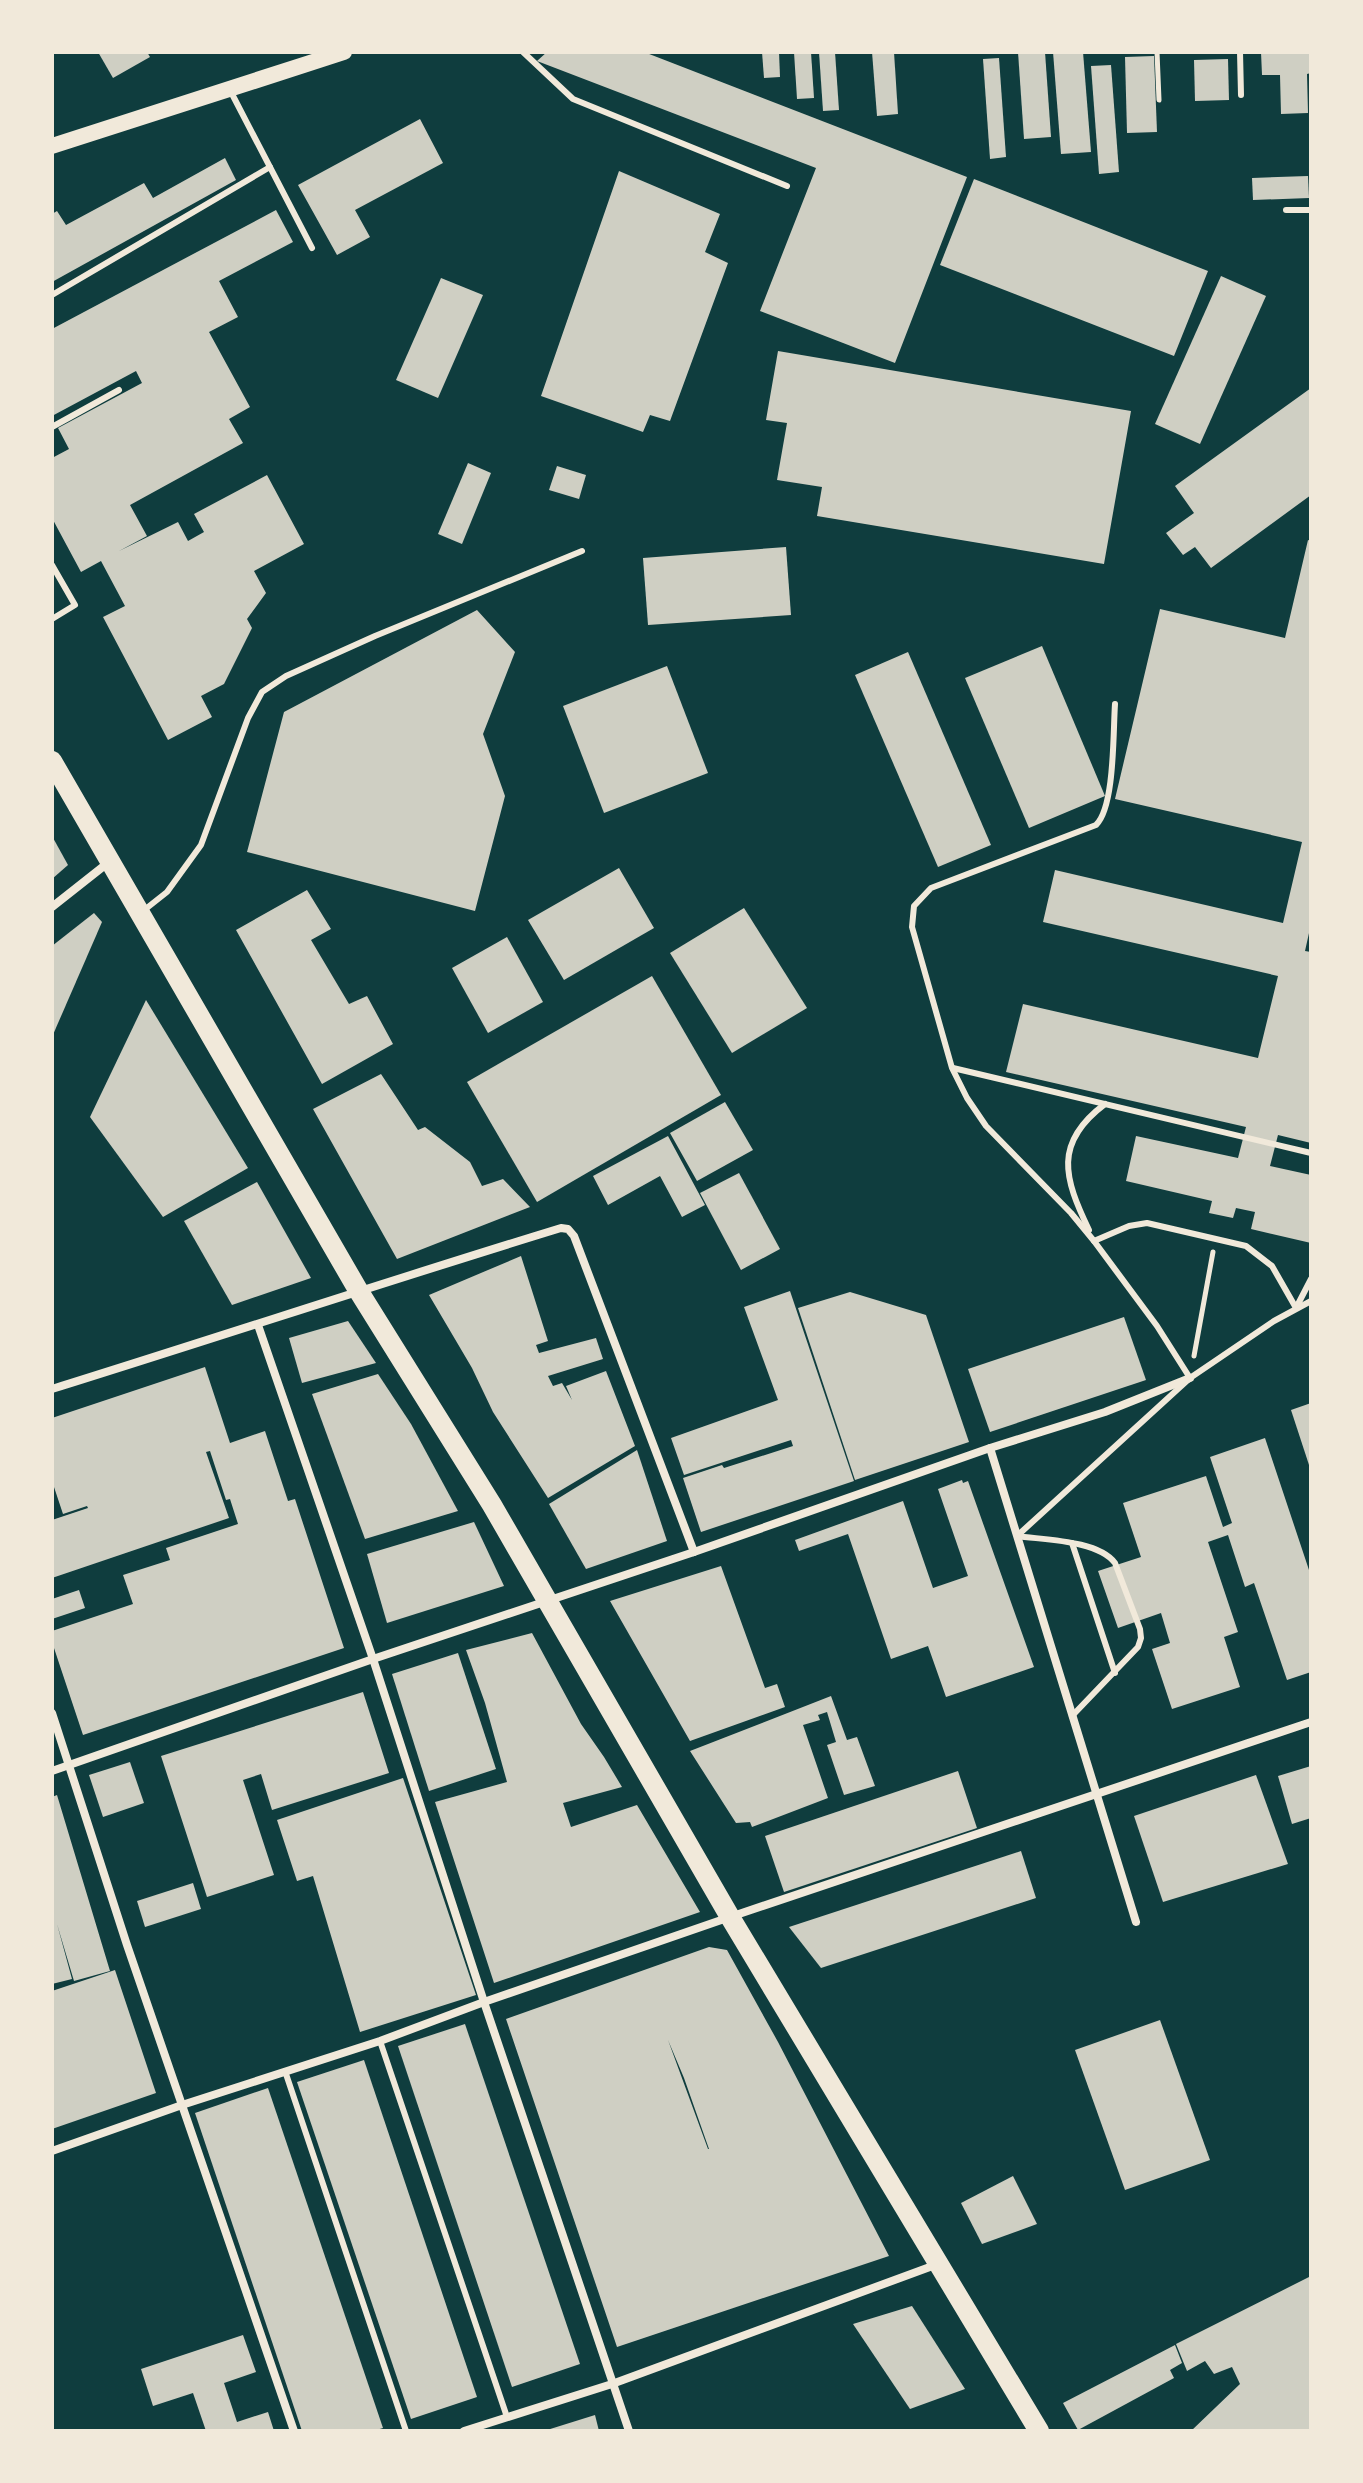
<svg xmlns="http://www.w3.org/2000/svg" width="1363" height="2483" font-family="Mulish,sans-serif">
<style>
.building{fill:#cfcfc3;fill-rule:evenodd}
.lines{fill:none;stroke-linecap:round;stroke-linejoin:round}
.path{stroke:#f1e9da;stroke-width:5}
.service{stroke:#f1e9da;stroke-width:6}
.minor{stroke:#f1e9da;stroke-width:8}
.secondary{stroke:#f1e9da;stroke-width:16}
.primary{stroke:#f1e9da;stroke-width:20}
</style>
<rect width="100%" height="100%" fill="#0f3d3e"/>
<g class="building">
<polygon points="98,52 147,52 150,57 113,78"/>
<polygon points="547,52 644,52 967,177 895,363 760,311 816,168 537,61"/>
<polygon points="762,52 779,52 780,77 764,78"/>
<polygon points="794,52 811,52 814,98 797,99"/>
<polygon points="819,52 835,52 839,110 823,111"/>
<polygon points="872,52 894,52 898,114 877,116"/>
<polygon points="1018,52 1045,52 1051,137 1024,139"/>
<polygon points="1053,52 1083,52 1091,152 1061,154"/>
<polygon points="1261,52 1311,52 1311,73 1307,74 1308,113 1281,114 1280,75 1262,75"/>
<polygon points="1154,56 1157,132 1127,133 1125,57"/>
<polygon points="999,58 1006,157 990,159 983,59"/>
<polygon points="1228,59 1229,100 1195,101 1194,60"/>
<polygon points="1111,65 1119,172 1099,174 1091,66"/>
<polygon points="420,119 443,163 355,210 370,237 337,255 298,185"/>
<polygon points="225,158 236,180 52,282 52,214 57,211 66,225 144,183 153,198"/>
<polygon points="619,171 720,214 705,252 728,263 670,421 650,415 643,432 541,396"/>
<polygon points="1308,176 1309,198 1253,200 1252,178"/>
<polygon points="974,179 1208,271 1174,356 940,265"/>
<polygon points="276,210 293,242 219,281 238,317 209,332 250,407 229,419 243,443 130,505 147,536 119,551 178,522 188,541 204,532 194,514 267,475 304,544 254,571 266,593 247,619 252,628 224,684 201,696 212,717 168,740 103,617 125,606 101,561 81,572 52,518 52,458 69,449 58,428 142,383 136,371 52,416 52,329"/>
<polygon points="1221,276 1266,296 1200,444 1155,424"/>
<polygon points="441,278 483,295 438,398 396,380"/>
<polygon points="778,351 1131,411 1104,564 817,516 822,487 777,480 787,423 766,420"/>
<polygon points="1311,388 1311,495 1211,568 1195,547 1183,555 1166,533 1194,513 1175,486"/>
<polygon points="468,463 491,473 462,544 438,534"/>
<polygon points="557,466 586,475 579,499 549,490"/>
<polygon points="1308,540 1311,541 1311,924 1305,951 1311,952 1311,1143 1278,1135 1270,1166 1311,1175 1311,1243 1251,1229 1255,1212 1236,1208 1233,1218 1209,1213 1212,1201 1126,1181 1136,1136 1238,1158 1246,1127 1006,1072 1023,1004 1258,1058 1278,976 1043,922 1055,870 1283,923 1302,842 1115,799 1160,609 1285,638"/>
<polygon points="786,547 791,615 648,625 643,558"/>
<polygon points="477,610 515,652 483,734 505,796 475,911 247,852 284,712"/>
<polygon points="1042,646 1105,796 1029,828 965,678"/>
<polygon points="908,652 991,845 938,867 855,675"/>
<polygon points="667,666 708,773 604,813 563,706"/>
<polygon points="52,836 68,865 52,879"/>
<polygon points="619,868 654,928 564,980 528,920"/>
<polygon points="307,890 331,929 311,940 349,1004 367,996 393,1044 322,1084 236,930"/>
<polygon points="744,908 807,1008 732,1053 670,953"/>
<polygon points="94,913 102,922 52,1037 52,946"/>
<polygon points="507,937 543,1002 488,1033 452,968"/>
<polygon points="652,976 721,1095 537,1202 467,1082"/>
<polygon points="146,1000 248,1168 163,1217 90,1117"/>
<polygon points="381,1074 418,1130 425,1127 470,1162 482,1186 503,1179 530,1207 397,1259 313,1109"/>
<polygon points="725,1102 753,1150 697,1181 670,1133"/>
<polygon points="668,1136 705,1205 682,1217 660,1176 608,1205 593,1176"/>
<polygon points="739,1173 780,1249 741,1270 700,1193"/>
<polygon points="257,1182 311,1278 232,1305 184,1221"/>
<polygon points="521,1256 548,1341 536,1345 539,1353 596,1338 603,1359 548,1376 553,1386 562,1383 572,1400 566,1386 606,1371 635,1446 548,1498 493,1412 472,1368 429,1295"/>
<polygon points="790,1291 854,1481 701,1532 683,1478 722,1465 724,1468 793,1446 791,1440 684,1475 671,1438 778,1400 744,1307"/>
<polygon points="850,1292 926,1315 969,1442 855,1480 798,1308"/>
<polygon points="1124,1317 1146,1380 990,1432 968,1369"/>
<polygon points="348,1321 376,1363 302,1383 289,1338"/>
<polygon points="205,1367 230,1443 265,1431 288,1501 295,1499 344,1648 83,1735 52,1642 52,1631 133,1604 123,1575 170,1560 166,1548 238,1524 230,1499 226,1500 210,1451 206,1452 229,1518 52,1578 52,1520 88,1508 87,1506 63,1514 52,1481 52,1418"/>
<polygon points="378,1374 411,1424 458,1511 365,1539 312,1394"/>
<polygon points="1311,1403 1311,1468 1310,1468 1291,1410"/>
<polygon points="1265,1438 1311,1576 1311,1672 1287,1680 1254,1583 1245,1587 1228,1535 1208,1542 1238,1632 1224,1637 1240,1687 1172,1709 1152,1649 1170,1643 1161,1613 1118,1628 1098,1571 1141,1557 1123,1503 1206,1476 1223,1527 1232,1523 1210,1457"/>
<polygon points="637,1450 667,1541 586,1569 549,1504"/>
<polygon points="962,1480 963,1483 968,1481 1034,1667 946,1697 928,1646 891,1659 848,1534 799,1551 795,1540 903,1501 933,1588 968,1576 938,1489"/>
<polygon points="474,1522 504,1586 387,1623 367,1554"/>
<polygon points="721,1566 765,1688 777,1684 785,1707 690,1741 610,1601"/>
<polygon points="79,1590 85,1608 52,1619 52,1599"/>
<polygon points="532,1633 581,1724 604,1757 622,1787 563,1803 571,1827 637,1805 700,1912 494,1983 435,1802 507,1782 485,1703 466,1650"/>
<polygon points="458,1653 496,1769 429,1791 392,1674"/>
<polygon points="363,1692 389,1773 272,1810 261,1774 243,1780 274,1875 207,1897 161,1756"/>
<polygon points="831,1696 847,1740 857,1737 875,1786 844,1795 827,1745 836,1742 827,1712 818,1715 820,1720 803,1725 828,1798 752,1827 750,1822 736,1823 690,1751"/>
<polygon points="130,1762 144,1803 103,1817 89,1775"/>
<polygon points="1311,1766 1311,1818 1292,1824 1278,1776"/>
<polygon points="958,1771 977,1828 784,1892 765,1836"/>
<polygon points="1256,1775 1288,1864 1163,1902 1134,1816"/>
<polygon points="403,1778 476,1995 360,2032 313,1876 297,1881 277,1820"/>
<polygon points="57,1795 110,1971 74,1981 57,1924 72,1979 52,1984 52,1797"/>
<polygon points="1021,1851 1036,1898 821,1968 789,1927"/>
<polygon points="193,1883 201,1909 145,1927 137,1901"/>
<path d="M 709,1947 L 727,1950 L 778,2042 L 889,2256 L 617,2347 L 506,2019 ZM 668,2040 L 684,2078 L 709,2149 L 708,2149 Z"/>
<polygon points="115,1970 156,2093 52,2129 52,2100 54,2099 52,2084 52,1991"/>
<polygon points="1160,2020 1210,2160 1125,2190 1075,2050"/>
<polygon points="465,2024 580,2364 512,2387 398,2046"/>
<polygon points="364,2060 477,2397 411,2419 297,2082"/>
<polygon points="268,2088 383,2428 373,2431 302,2431 195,2113"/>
<polygon points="1013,2176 1037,2224 982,2244 961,2203"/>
<polygon points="1311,2276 1311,2431 1191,2431 1240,2384 1232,2367 1214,2374 1205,2361 1187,2371 1176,2344"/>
<polygon points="912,2306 965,2389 910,2409 853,2324"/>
<polygon points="243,2335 256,2372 224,2383 237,2422 268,2412 274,2431 206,2431 193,2393 153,2406 141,2369"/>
<polygon points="1175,2345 1182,2363 1170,2370 1174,2378 1078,2430 1063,2403"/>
<polygon points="595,2415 599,2431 547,2431 547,2430"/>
</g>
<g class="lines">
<g class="path">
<polyline points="1157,52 1159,100"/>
<polyline points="1194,1356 1213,1252"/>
</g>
<g class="service">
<polyline points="523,52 573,99 787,186"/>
<polyline points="1240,52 1241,95"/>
<polyline points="231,92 312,248"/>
<polyline points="1286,210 1311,210"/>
<polyline points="52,295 270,167"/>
<polyline points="52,427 119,390"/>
<polyline points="52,565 75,605 52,619"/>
<path d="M 1115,704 C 1113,731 1115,807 1096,825 L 931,888 L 914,906 L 912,927 L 952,1068 L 967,1098 L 986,1126 L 1071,1213 L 1094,1241 L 1157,1326 L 1190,1378"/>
<polyline points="143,911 167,892 201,845 248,718 262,692 286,676 375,636 582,551"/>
<polyline points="953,1068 1311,1153"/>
<path d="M 1089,1230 C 1064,1178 1053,1143 1105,1104"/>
<polyline points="1094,1241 1129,1226 1147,1223 1246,1246 1272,1266 1296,1308"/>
<polyline points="1296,1308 1311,1279"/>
<polyline points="1017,1536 1190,1378 1274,1321 1311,1301"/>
<path d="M 1017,1536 C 1044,1540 1098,1540 1115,1563 L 1140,1629 L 1141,1638 L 1138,1647 L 1072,1716"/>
<polyline points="1072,1543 1115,1673"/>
<polyline points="380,2041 507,2417"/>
<polyline points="285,2071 406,2431"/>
</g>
<g class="minor">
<polyline points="52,907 109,862"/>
<polyline points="258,1325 373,1659 484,2002 629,2431"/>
<path d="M 52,1389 C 222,1336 391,1280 561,1228 L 568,1229 L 574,1236 L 694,1552"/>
<polyline points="990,1448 1136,1922"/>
<polyline points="52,1713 127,1945 294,2431"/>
<polyline points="52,1771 373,1659 694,1552 990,1448 1105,1412 1190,1378"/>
<polyline points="52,2151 182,2105 380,2041 484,2002 730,1917 1311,1722"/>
<polyline points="464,2431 612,2384 938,2264"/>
</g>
<polyline class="secondary" points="52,146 344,52"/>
<polyline class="primary" points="52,761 358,1290 492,1505 730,1917 1039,2431"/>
</g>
<rect width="1363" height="2483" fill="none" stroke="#f1e9da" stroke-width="108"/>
</svg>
